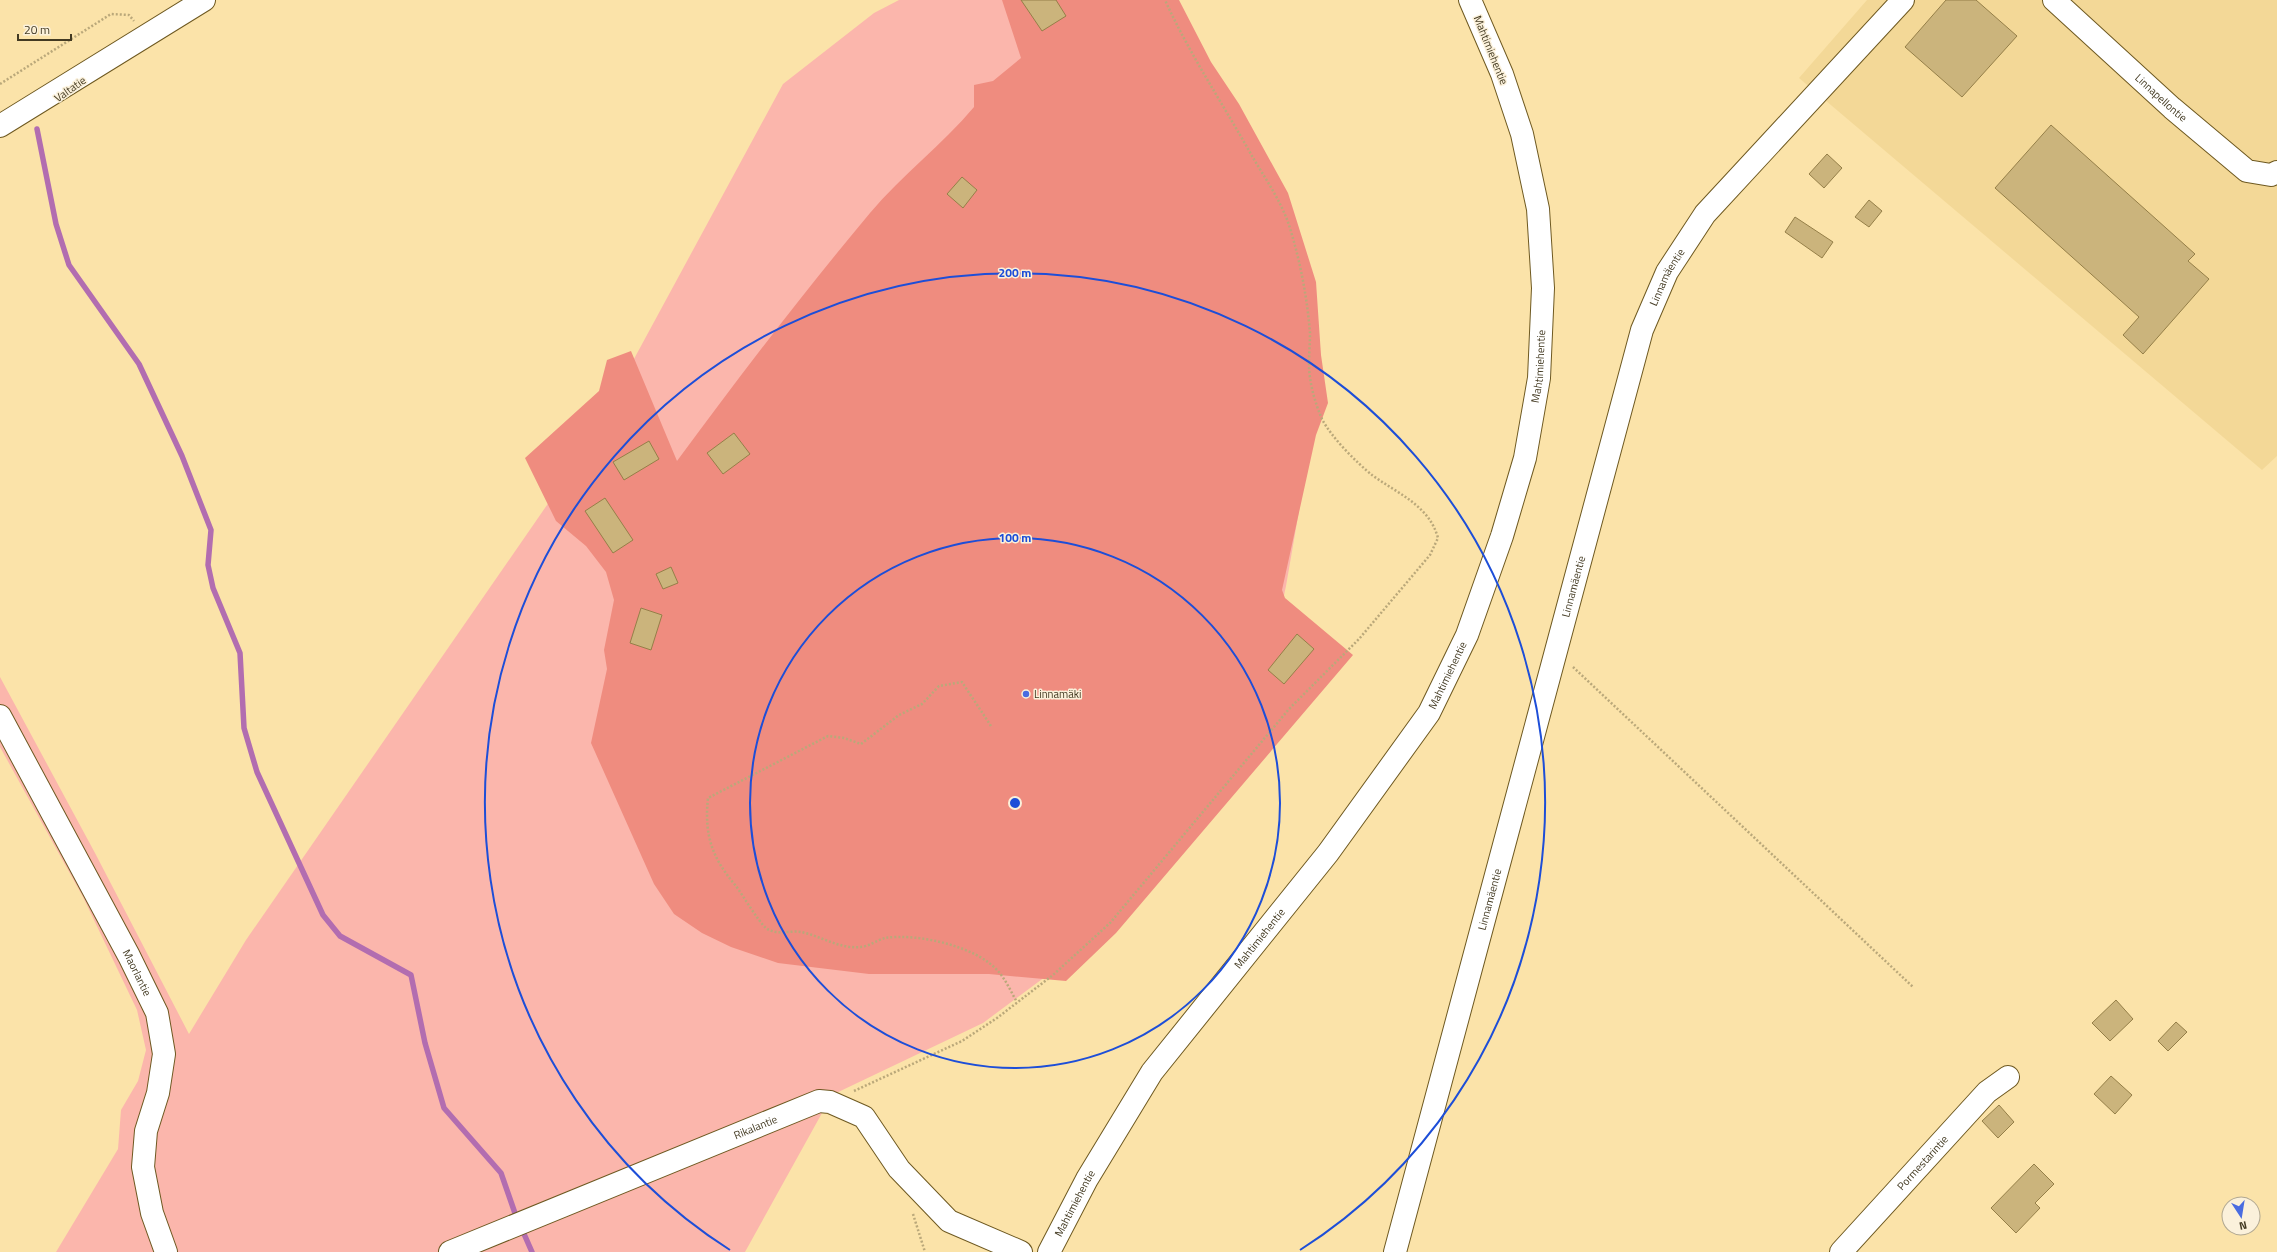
<svg xmlns="http://www.w3.org/2000/svg" width="2277" height="1252" font-family="'Titillium Web',sans-serif">
<style>
.built{fill:#f3d897}
.green{fill:#fbb6ac}
.forest{fill:#ef8c7f}
.lines{fill:none;stroke-linecap:round;stroke-linejoin:round}
.stream{stroke:#b26db0;stroke-width:5.5}
.building{fill:#cbb47c;stroke:#957f48}
.minor-casing{stroke:#6e5921;stroke-width:24}
.major-casing{stroke:#6e5921;stroke-width:24}
.path{stroke:#baa87a;stroke-width:2.5;stroke-dasharray:2 2;stroke-linecap:butt}
.minor{stroke:#fff;stroke-width:22}
.major{stroke:#fff;stroke-width:22}
.ring{fill:none;stroke:#1d4ed8;stroke-width:2}
.poi-dot{fill:#4a6ce0;stroke:#fbf1db;stroke-width:1.5}
.labels{text-anchor:middle;dominant-baseline:central;stroke-width:3;stroke-linejoin:round;paint-order:stroke}
.street-label{font-size:11px;fill:#433a22;stroke:#fbf1db}
.poi-label{font-size:11px;fill:#433a22;stroke:#fbf1db;text-anchor:start}
.centre{fill:#1d4ed8;stroke:#fbf1db;stroke-width:2}
.ring-label{font-size:12px;text-anchor:middle;font-weight:bold;fill:#1d4ed8;stroke:#fbf1db;stroke-width:3;stroke-linejoin:round;paint-order:stroke}
</style>
<rect width="100%" height="100%" fill="#fbe3a9"/>
<polygon class="built" points="1867,0 2277,0 2277,456 2262,470 1799,78"/>
<polygon class="green" points="899,0 1161,0 1314,424 1286,586 1253,741 1053,971 983,1023 832,1095 745,1252 56,1252 118,1149 121,1110 138,1081 146,1050 137,1010 83,897 0,747 0,677 95,853 189,1034 246,940 583,453 783,84 874,13"/>
<path class="forest" d="M 1002,0 L 1179,0 L 1211,62 L 1239,104 L 1288,193 L 1316,282 L 1321,355 L 1328,403 L 1316,435 L 1282,590 L 1285,598 L 1353,655 L 1116,933 L 1066,981 L 989,974 L 869,974 L 778,963 L 731,947 L 702,933 L 674,914 L 654,884 L 591,743 L 607,669 L 604,650 L 614,600 L 606,572 L 586,546 L 556,521 L 525,458 L 599,391 L 607,360 L 631,351 L 677,461 C 739,377 803,293 870,213 C 902,175 942,145 974,107 L 974,85 L 993,81 L 1021,58 Z"/>
<g class="lines">
<g class="stream">
<polyline points="37,129 56,224 69,265 139,364 182,456 211,530 208,565 213,588 240,653 244,728 257,772 323,915 340,936 411,975 425,1043 444,1108 501,1173 517,1219"/>
<polyline points="521,1227 532,1252"/>
</g>
</g>
<g class="building">
<polygon points="1021,0 1056,0 1066,16 1042,31"/>
<polygon points="1946,0 1976,0 2017,36 1962,97 1905,47"/>
<polygon points="2051,125 2195,254 2188,261 2209,279 2143,354 2123,335 2139,317 1995,188"/>
<polygon points="1827,154 1842,168 1824,188 1809,174"/>
<polygon points="962,177 977,190 963,208 947,194"/>
<polygon points="1869,200 1882,211 1869,227 1855,217"/>
<polygon points="1795,217 1833,242 1822,258 1785,232"/>
<polygon points="734,433 750,454 723,474 707,453"/>
<polygon points="649,441 659,459 624,480 613,462"/>
<polygon points="605,498 633,540 613,553 585,511"/>
<polygon points="671,567 678,583 663,589 656,574"/>
<polygon points="641,608 662,615 651,650 630,643"/>
<polygon points="1297,634 1314,649 1284,684 1268,670"/>
<polygon points="2116,1000 2133,1019 2110,1041 2092,1023"/>
<polygon points="2176,1022 2187,1032 2168,1051 2158,1041"/>
<polygon points="2111,1076 2132,1095 2115,1114 2094,1094"/>
<polygon points="1999,1105 2014,1122 1998,1138 1982,1121"/>
<polygon points="2034,1164 2054,1184 2035,1203 2040,1208 2016,1233 1991,1208"/>
</g>
<g class="lines">
<defs>
<g id="minor">
<path id="s1" d="M 2054,0 L 2172,108 L 2247,171 L 2271,175 L 2277,172"/>
<path id="s2" d="M 0,716 L 129,956 L 157,1013 L 164,1054 L 158,1093 L 146,1131 L 143,1167 L 152,1213 L 166,1252"/>
<path id="s3" d="M 450,1252 L 819,1101 L 830,1102 L 864,1117 L 899,1169 L 949,1221 L 1021,1252"/>
<path id="s4" d="M 1395,1252 L 1642,330 L 1667,272 L 1705,214 L 1903,0"/>
<path id="s5" d="M 1841,1252 L 1987,1092 L 2008,1077"/>
</g>
<g id="major">
<polyline points="0,126 204,0"/>
<path id="s6" d="M 1049,1252 L 1087,1179 L 1152,1072 L 1328,853 L 1429,713 L 1467,635 L 1502,536 L 1525,458 L 1539,378 L 1543,288 L 1538,209 L 1522,134 L 1502,74 L 1470,0"/>
</g>
</defs>
<use href="#minor" class="minor-casing"/>
<use href="#major" class="major-casing"/>
<g class="path">
<polyline points="0,84 111,14 129,15 134,21"/>
<polyline points="1573,667 1913,987"/>
<path d="M 991,726 L 962,682 L 939,686 L 922,704 L 899,715 L 861,744 L 844,738 L 828,736 L 708,798 C 704,835 712,858 736,886 C 744,897 758,921 766,928 C 776,936 790,930 801,932 C 821,936 839,949 860,947 C 868,947 877,940 885,938 C 917,933 976,946 998,971 C 1006,980 1011,992 1017,1002"/>
<path d="M 854,1091 L 962,1041 L 997,1018 L 1053,975 L 1110,923 L 1289,709 L 1359,639 L 1430,555 L 1438,538 C 1429,505 1398,494 1372,475 C 1357,463 1331,437 1322,419 C 1315,403 1309,382 1309,364 C 1309,354 1310,343 1310,333 C 1307,296 1300,260 1289,225 C 1281,201 1265,178 1252,156 C 1223,104 1190,55 1165,0"/>
<polyline points="913,1214 925,1252"/>
</g>
<use href="#minor" class="minor"/>
<use href="#major" class="major"/>
</g>
<g class="ring">
<circle cx="1015" cy="803" r="265"/>
<path d="M730 1250A530 530 0 1 1 1300 1250"/>
</g>
<circle class="poi-dot" cx="1026" cy="694" r="4"/>
<g class="labels">
<g class="street-label">
<text transform="translate(1491 50) rotate(68)">Mahtimiehentie</text>
<text transform="translate(70 89) rotate(-35)">Valtatie</text>
<text stroke="none"><textPath href="#s1" startOffset="145">Linnapellontie</textPath></text>
<text stroke="none"><textPath href="#s4" startOffset="1013">Linnamäentie</textPath></text>
<text stroke="none"><textPath href="#s6" startOffset="1027">Mahtimiehentie</textPath></text>
<text stroke="none"><textPath href="#s4" startOffset="689">Linnamäentie</textPath></text>
<text stroke="none"><textPath href="#s6" startOffset="703">Mahtimiehentie</textPath></text>
<text stroke="none"><textPath href="#s4" startOffset="365">Linnamäentie</textPath></text>
<text stroke="none"><textPath href="#s6" startOffset="379">Mahtimiehentie</textPath></text>
<text stroke="none"><textPath href="#s2" startOffset="291">Maorlantie</textPath></text>
<text stroke="none"><textPath href="#s3" startOffset="330">Rikalantie</textPath></text>
<text stroke="none"><textPath href="#s5" startOffset="121">Pormestarintie</textPath></text>
<text stroke="none"><textPath href="#s6" startOffset="55">Mahtimiehentie</textPath></text>
</g>
<g class="poi-label">
<text x="1034" y="694">Linnamäki</text>
</g>
</g>
<circle cx="1015" cy="803" r="6" class="centre"/>
<g class="ring-label">
<text x="1015" y="277">200 m</text>
<text x="1015" y="542">100 m</text>
</g>
<g transform="translate(2241 1216) rotate(168)"><circle r="19" fill="#fbf1db" stroke="#b1a891"/>
<path d="M0-3L7 15L0 10L-7 15Z" fill="#4a6ce0"/>
<text y="-6" font-size="11" font-weight="bold" text-anchor="middle" fill="#433a22">N</text>
</g>
<path d="M18 34v6h53v-6" fill="none" stroke="#433a22" stroke-width="2"/>
<text x="24" y="34" font-size="12" fill="#433a22" stroke="#fbf1db" stroke-width="3" paint-order="stroke">20 m</text>
</svg>
